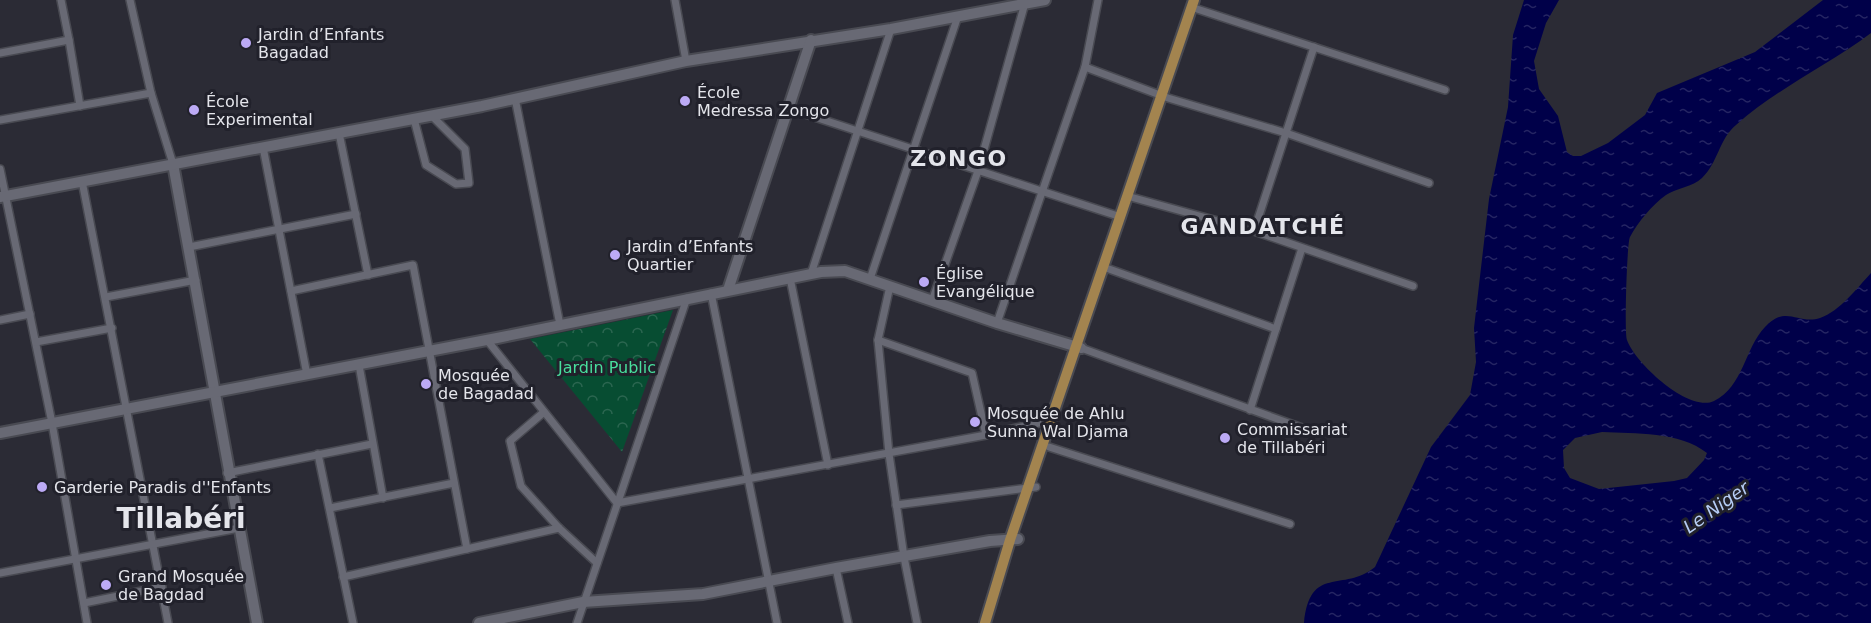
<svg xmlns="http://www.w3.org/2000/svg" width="1871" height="623" font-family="'DejaVu Sans',sans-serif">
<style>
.park{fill:url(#park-crowns)}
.water{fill:url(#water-ripples);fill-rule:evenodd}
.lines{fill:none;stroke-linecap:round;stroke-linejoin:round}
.street-casing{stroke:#494a52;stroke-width:10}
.secondary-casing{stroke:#494a52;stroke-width:14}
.primary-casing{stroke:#494a52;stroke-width:14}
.street{stroke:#686974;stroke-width:7}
.secondary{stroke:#686974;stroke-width:10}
.primary{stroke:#a3844f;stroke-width:10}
.poi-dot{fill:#bcaaf5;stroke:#21212b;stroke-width:2}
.labels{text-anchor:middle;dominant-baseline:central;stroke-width:6;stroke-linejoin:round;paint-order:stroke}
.poi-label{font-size:16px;fill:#e4e5eb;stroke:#21212b;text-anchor:start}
.park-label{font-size:16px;fill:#48df9d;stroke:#21212b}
.water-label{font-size:18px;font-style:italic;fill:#b5ccf5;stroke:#21212b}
.district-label{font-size:22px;font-weight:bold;letter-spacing:1.5px;fill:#e4e5eb;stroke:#21212b}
.town-label{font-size:28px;font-weight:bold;fill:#e4e5eb;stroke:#21212b}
</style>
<defs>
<pattern id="park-crowns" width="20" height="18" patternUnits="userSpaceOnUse" patternTransform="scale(1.5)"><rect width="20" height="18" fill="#074d32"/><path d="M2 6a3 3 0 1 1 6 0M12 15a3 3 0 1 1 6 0" fill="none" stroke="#2b6650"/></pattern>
<pattern id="water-ripples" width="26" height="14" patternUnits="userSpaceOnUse" patternTransform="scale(1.5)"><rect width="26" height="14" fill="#000049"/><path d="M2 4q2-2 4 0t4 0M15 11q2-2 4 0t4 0" fill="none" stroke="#252563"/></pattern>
</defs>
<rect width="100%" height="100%" fill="#2b2b35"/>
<polygon class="park" points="673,310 622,452 530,339"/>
<path class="water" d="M 1524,0 L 1559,0 L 1546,23 L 1534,61 L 1539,89 L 1558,116 L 1567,152 L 1573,156 L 1581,156 L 1608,143 L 1645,115 L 1657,93 L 1755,52 L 1823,0 L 1871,0 L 1871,33 C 1827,66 1776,89 1736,125 C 1719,139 1718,163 1702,178 C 1693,187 1676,188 1666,195 C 1652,205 1638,222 1630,237 C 1627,241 1624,334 1627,340 C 1635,363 1689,413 1714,401 C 1744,386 1744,349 1765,327 C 1786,304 1798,325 1820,318 C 1840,311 1857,288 1871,273 L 1871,623 L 1304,623 C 1310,564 1343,593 1375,567 L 1431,447 L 1470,395 L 1476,362 L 1474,328 L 1489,199 L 1508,107 L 1513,35 ZM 1602,432 C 1635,434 1679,431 1707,453 L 1704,460 L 1687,478 L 1674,481 L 1599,489 L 1570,478 L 1564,468 L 1563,450 L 1575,438 Z"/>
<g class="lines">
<defs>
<g id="street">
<polyline points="61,0 69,40"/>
<polyline points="130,0 151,93 173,164"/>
<polyline points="675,0 686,61"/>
<polyline points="1197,9 1445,90"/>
<polyline points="0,53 69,40 80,106"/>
<polyline points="1085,67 1168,98 1286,133 1429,183"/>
<polyline points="515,98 560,325"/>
<polyline points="787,108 1121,217"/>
<polyline points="414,119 426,165 456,184 469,183 465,149 431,115"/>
<polyline points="0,120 151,93"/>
<polyline points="339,133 368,275"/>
<polyline points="263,147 307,375"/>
<polyline points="0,169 52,423 87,623"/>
<polyline points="82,181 168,623"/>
<polyline points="1127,196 1254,231 1413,286"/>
<polyline points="1254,231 1314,47"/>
<polyline points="189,247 356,214"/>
<polyline points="1109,269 1276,329"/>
<polyline points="811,274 891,29"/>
<polyline points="790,278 828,465"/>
<polyline points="870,279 958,16"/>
<polyline points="890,286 878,340 889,454 904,557 917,623"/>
<polyline points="291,291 413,265 467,549"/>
<polyline points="711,293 777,623"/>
<polyline points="106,297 196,280"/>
<polyline points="932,301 978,171 1025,3"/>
<polyline points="0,320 30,314"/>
<polyline points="997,323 1085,67 1098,0"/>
<polyline points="487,340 617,503 986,435 1052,420"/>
<polyline points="878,340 972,373 986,435"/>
<polyline points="36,342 112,328"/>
<polyline points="1081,348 1316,433"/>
<polyline points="359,365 383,498"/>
<polyline points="1250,410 1302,248"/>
<polyline points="544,412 510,441 521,486 559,528 597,563"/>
<polyline points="1049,447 1290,524"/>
<polyline points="318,454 353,623"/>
<polyline points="227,473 372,444"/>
<polyline points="896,505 1036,487"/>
<polyline points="330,508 454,483"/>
<polyline points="836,568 848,623"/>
<polyline points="0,573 239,528"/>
<polyline points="343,577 559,528"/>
<polyline points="84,603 162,587"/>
<polyline points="577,623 687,298"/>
</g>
<g id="secondary">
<polyline points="173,164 257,623"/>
<polyline points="0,197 482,106 686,61 891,29 1045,0"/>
<polyline points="728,290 811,40"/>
<polyline points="0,433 497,338 821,272 845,271 997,323 1081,348"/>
<polyline points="479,623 583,602 703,594 836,568 990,541 1018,539"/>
</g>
<polyline id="primary" points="985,623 1010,540 1194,0"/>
</defs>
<use href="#street" class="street-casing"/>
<use href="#secondary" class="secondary-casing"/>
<use href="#primary" class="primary-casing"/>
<use href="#street" class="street"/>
<use href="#secondary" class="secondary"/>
<use href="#primary" class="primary"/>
</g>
<g class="poi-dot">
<circle cx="246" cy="43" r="6"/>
<circle cx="685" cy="101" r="6"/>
<circle cx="194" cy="110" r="6"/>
<circle cx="615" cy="255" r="6"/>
<circle cx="924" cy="282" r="6"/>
<circle cx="426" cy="384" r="6"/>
<circle cx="975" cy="422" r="6"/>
<circle cx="1225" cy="438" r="6"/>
<circle cx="42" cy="487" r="6"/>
<circle cx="106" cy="585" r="6"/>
</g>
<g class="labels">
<g class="poi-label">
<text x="258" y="34">Jardin d’Enfants<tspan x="258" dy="18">Bagadad</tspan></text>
<text x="697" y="92">École<tspan x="697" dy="18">Medressa Zongo</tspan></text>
<text x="206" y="101">École<tspan x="206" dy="18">Experimental</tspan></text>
<text x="627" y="246">Jardin d’Enfants<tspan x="627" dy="18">Quartier</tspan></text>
<text x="936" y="273">Église<tspan x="936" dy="18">Evangélique</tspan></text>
<text x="438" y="375">Mosquée<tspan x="438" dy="18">de Bagadad</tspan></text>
<text x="987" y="413">Mosquée de Ahlu<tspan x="987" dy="18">Sunna Wal Djama</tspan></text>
<text x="1237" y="429">Commissariat<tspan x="1237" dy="18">de Tillabéri</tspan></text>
<text x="54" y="487">Garderie Paradis d''Enfants</text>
<text x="118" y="576">Grand Mosquée<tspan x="118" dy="18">de Bagdad</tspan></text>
</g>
<g class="park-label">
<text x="607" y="367">Jardin Public</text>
</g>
<g class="water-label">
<text transform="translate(1716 507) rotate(-35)">Le Niger</text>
</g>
<g class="district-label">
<text x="959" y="158">ZONGO</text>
<text x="1263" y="226">GANDATCHÉ</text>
</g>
<g class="town-label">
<text x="181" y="518">Tillabéri</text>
</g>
</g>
</svg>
